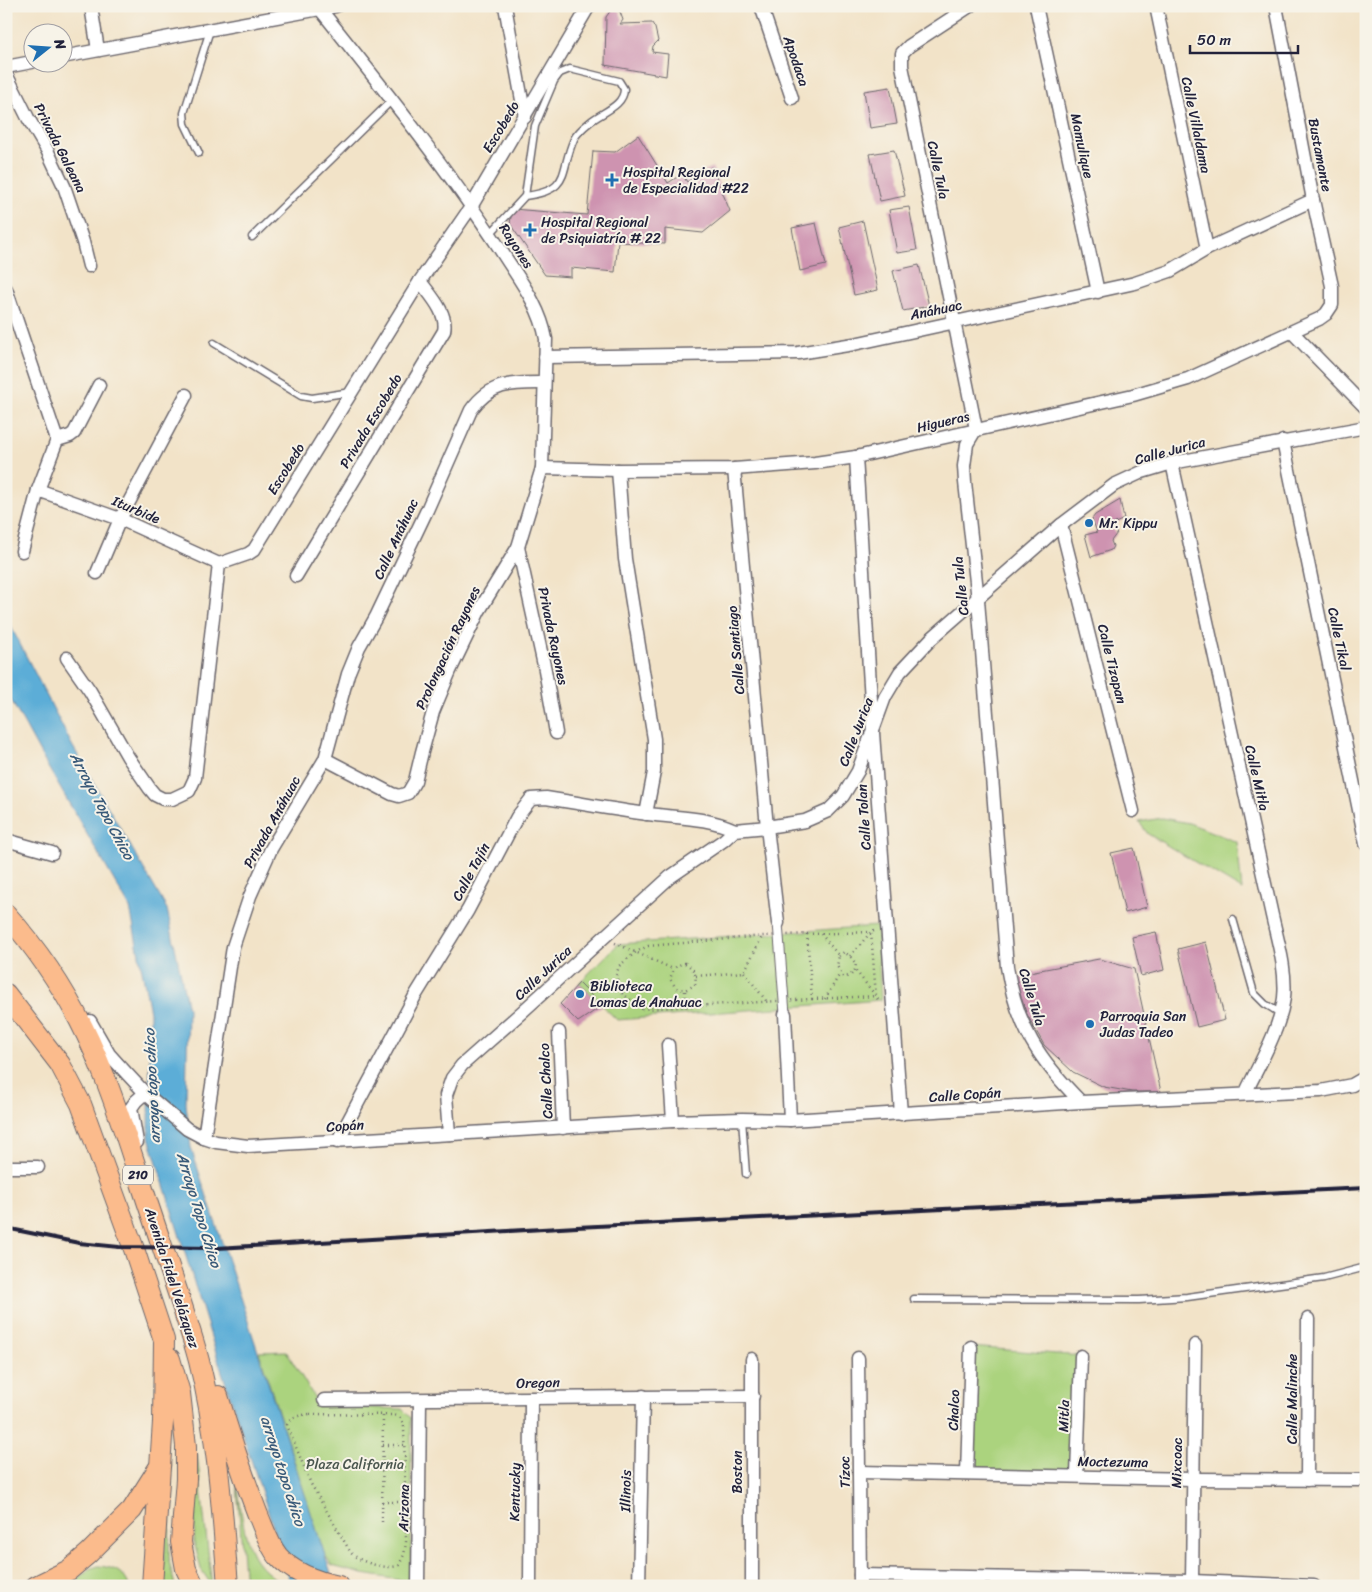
<svg xmlns="http://www.w3.org/2000/svg" width="1372" height="1592" font-family="Sriracha,sans-serif">
<style>
.green{fill:#abd37e;stroke:#667a5c}
.water{fill:#5cadd7;stroke:#3f6889}
.building{fill:#ce93b0}
.lines{fill:none;stroke-linecap:round;stroke-linejoin:round}
.service-casing{stroke:#6b666c;stroke-width:9}
.pedestrian-casing{stroke:#6b666c;stroke-width:11}
.minor-casing{stroke:#6b666c;stroke-width:15}
.trunk-casing{stroke:#6b666c;stroke-width:22}
.path{stroke:#6b666c;stroke-width:2.5;stroke-dasharray:1 4;stroke-linecap:butt}
.service{stroke:#fff;stroke-width:6}
.pedestrian{stroke:#fff;stroke-width:9}
.minor{stroke:#fff;stroke-width:12}
.trunk{stroke:#fbbb8c;stroke-width:20}
.rail{stroke:#22223b;stroke-width:4}
.poi-dot{fill:#1f6fb2;stroke:#f7f3e8;stroke-width:2}
.labels{text-anchor:middle;dominant-baseline:central;stroke-width:4;stroke-linejoin:round;paint-order:stroke}
.shield{fill:#f7f3e8;stroke:#62616f;stroke-width:1}
.shield-label{font-size:12px;font-weight:bold;fill:#22223b}
.street-label{font-size:14px;fill:#22223b;stroke:#f7f3e8}
.poi-label{font-size:14px;fill:#22223b;stroke:#f7f3e8;text-anchor:start}
.park-label{font-size:14px;fill:#4b574f;stroke:#f7f3e8}
.water-label{font-size:15px;font-style:italic;fill:#395a79;stroke:#f7f3e8}
</style>
<rect width="100%" height="100%" fill="#f7f3e8"/>
<filter id="ink" filterUnits="userSpaceOnUse"><feTurbulence type="fractalNoise" baseFrequency=".02" numOctaves="2"/><feDisplacementMap in="SourceGraphic" scale="10" xChannelSelector="R" yChannelSelector="G"/><feConvolveMatrix kernelMatrix="1 2 1 2 8 2 1 2 1" color-interpolation-filters="sRGB"/></filter>
<filter id="wash" filterUnits="userSpaceOnUse"><feTurbulence type="fractalNoise" baseFrequency=".0096" numOctaves="4" result="noise"/><feDisplacementMap in="SourceGraphic" scale="20" xChannelSelector="R" yChannelSelector="G"/><feGaussianBlur stdDeviation="1.12" result="paint"/><feColorMatrix in="noise" values="0 0 0 0 0 0 0 0 0 0 0 0 0 0 0 0 0 1.4 0 .05"/><feComposite in="paint" operator="in"/></filter>
<g filter="url(#wash)">
<rect width="100%" height="100%" fill="#f2e3c8"/>
<g class="green">
<polygon points="1162,818 1189,823 1237,842 1242,890 1148,834 1139,822"/>
<polygon points="877,926 881,1000 617,1020 579,983 618,944"/>
<polygon points="971,1347 1081,1356 1077,1472 967,1474"/>
<polygon points="286,1351 319,1405 402,1409 411,1418 411,1571 409,1578 406,1581 363,1574 332,1566 324,1553 259,1352"/>
<polygon points="197,1454 212,1586 201,1569 194,1542"/>
<path d="M 235,1461 C 239,1489 241,1538 256,1560 C 264,1571 275,1579 286,1586 L 245,1586 Z"/>
<polygon points="171,1464 169,1561 175,1586 162,1586"/>
<path d="M 98,1566 C 112,1567 124,1571 129,1586 L 69,1586 L 90,1569 Z"/>
</g>
<polygon class="water" points="6,617 72,745 167,909 188,1009 186,1104 191,1148 335,1586 291,1586 281,1550 221,1369 149,1137 150,1012 130,908 45,762 6,691"/>
<g id="blocks">
<g class="building">
<polygon points="617,9 620,12 623,20 620,24 652,23 655,28 658,41 653,46 652,52 668,54 666,76 605,65 606,17 611,10"/>
<polygon points="890,87 897,124 870,128 864,91"/>
<polygon points="638,135 668,183 682,174 687,182 712,167 730,211 703,233 665,229 665,244 618,242 615,272 571,268 571,277 545,275 510,224 512,209 587,215 593,151 615,152"/>
<polygon points="894,150 905,196 880,201 870,154"/>
<polygon points="909,207 917,250 897,253 889,210"/>
<polygon points="863,221 878,290 854,295 839,227"/>
<polygon points="816,223 826,265 800,271 792,228"/>
<polygon points="919,265 929,306 903,311 893,271"/>
<polygon points="1120,500 1124,519 1109,526 1117,533 1111,541 1113,546 1111,550 1091,557 1085,535 1097,532 1092,519 1095,515"/>
<polygon points="1134,848 1147,907 1125,913 1111,853"/>
<polygon points="1156,932 1164,970 1141,976 1132,937"/>
<polygon points="1206,942 1225,1020 1197,1027 1178,949"/>
<polygon points="1099,959 1134,969 1161,1092 1132,1092 1104,1087 1073,1072 1044,1045 1024,1009 1016,985 1024,973"/>
<polygon points="579,983 602,1006 578,1022 560,1004"/>
</g>
</g>
</g>
<g filter="url(#ink)">
<use href="#blocks" fill-opacity="0" stroke="#6b666c" stroke-width="1"/>
<g class="lines">
<defs>
<g id="service">
<polyline points="199,153 185,124 184,113 210,30"/>
<path d="M 490,234 L 525,196 C 572,190 559,173 574,139 C 577,133 585,126 590,122 C 602,112 624,106 624,89 L 619,81 L 570,69 L 560,73 L 554,81 L 535,126 L 525,196"/>
<polyline points="252,237 392,100"/>
<polyline points="214,343 301,396 312,398 351,392"/>
<polyline points="1233,919 1254,993 1265,1004 1280,1013"/>
<polyline points="742,1119 746,1174"/>
<polyline points="914,1299 1139,1300 1187,1297 1324,1278 1366,1267"/>
</g>
<polyline id="pedestrian" points="778,923 785,1014"/>
<g id="minor">
<polyline points="91,6 98,50"/>
<polyline points="505,6 525,117"/>
<polyline points="761,6 792,98"/>
<path d="M 970,6 L 909,46 L 902,53 L 902,66 L 976,429 L 967,444 L 964,466 L 965,482 L 978,600 L 1007,967 C 1017,1027 1039,1060 1081,1102"/>
<polyline points="1036,6 1098,292"/>
<polyline points="1156,6 1207,249"/>
<path d="M 320,9 C 382,87 445,165 500,249 C 518,278 540,305 546,339 L 542,468 L 518,547 L 479,611 L 450,671 L 433,712 L 422,752 L 415,781 L 408,793 L 399,796 L 392,794 L 325,759"/>
<polyline points="62,57 336,6"/>
<polyline points="6,67 32,62"/>
<polyline points="6,74 28,118 47,150 64,186 83,242 89,266"/>
<polyline points="6,289 57,440"/>
<polyline points="1292,332 1366,408"/>
<polyline points="545,357 798,353 854,344 1135,283 1170,271 1207,249 1313,200"/>
<polyline points="57,440 70,436 74,433 99,385"/>
<polyline points="1283,441 1366,844"/>
<polyline points="856,457 873,733 901,1114"/>
<path d="M 1172,463 L 1271,911 C 1277,939 1287,969 1284,998 C 1279,1032 1259,1064 1245,1094"/>
<polyline points="542,468 618,470 734,469 815,463 856,457 1133,395 1188,379 1319,319 1326,314 1332,305 1332,286 1313,200 1276,6"/>
<polyline points="734,469 767,827 778,923"/>
<polyline points="618,470 625,559 654,739 654,772 646,814"/>
<polyline points="38,490 120,519 219,564"/>
<polyline points="1061,525 1133,811"/>
<polyline points="518,547 545,670 556,733"/>
<polyline points="22,551 38,490 57,440"/>
<polyline points="219,564 248,554 254,550 420,281 471,207 589,6"/>
<polyline points="97,573 120,519 186,395"/>
<path d="M 296,576 L 444,331 C 448,313 430,295 420,281"/>
<polyline points="67,658 90,691 128,757 150,789 155,795 163,799 172,799 189,791 195,778 219,564"/>
<polyline points="6,840 52,853"/>
<polyline points="785,1014 790,1120"/>
<polyline points="90,1021 109,1054 118,1064 145,1093 187,1129 204,1138 216,1142 248,1146 673,1121 742,1119 790,1120 1081,1102 1321,1091 1352,1085 1366,1077"/>
<polyline points="559,1032 563,1128"/>
<polyline points="668,1045 673,1121"/>
<polyline points="449,1134 446,1095 452,1078 462,1065 522,1012 670,877 724,840 735,830 767,827 805,821 828,811 843,796 858,771 885,697 900,672 931,639 1061,525 1114,485 1142,472 1172,463 1366,427"/>
<path d="M 204,1138 L 233,947 L 250,896 L 271,849 L 325,759 L 348,674 L 359,647 L 376,617 L 427,510 L 471,410 C 491,382 512,383 544,383"/>
<polyline points="137,1142 131,1108 136,1101 145,1093"/>
<path d="M 337,1142 L 415,996 L 468,910 L 517,817 L 531,799 L 546,798 C 580,803 614,810 648,814 C 678,818 708,817 735,830"/>
<polyline points="6,1167 38,1167"/>
<polyline points="858,1358 860,1586"/>
<polyline points="324,1400 753,1396"/>
<polyline points="860,1472 1192,1479 1366,1480"/>
<polyline points="967,1474 971,1347"/>
<polyline points="1077,1476 1081,1356"/>
<polyline points="1307,1480 1308,1319"/>
<polyline points="860,1575 1192,1581 1314,1586"/>
<polyline points="1192,1581 1195,1345"/>
<polyline points="418,1586 420,1400"/>
<polyline points="530,1586 531,1399"/>
<polyline points="639,1586 643,1396"/>
<polyline points="752,1586 752,1359"/>
</g>
<g id="trunk">
<path d="M 6,914 C 46,959 79,1012 101,1068 C 117,1106 129,1146 142,1186 C 156,1229 171,1271 185,1315 C 190,1330 195,1346 199,1361 C 218,1437 222,1509 228,1586"/>
<polyline points="6,994 60,1064 81,1104 134,1249 164,1340 163,1422 152,1586"/>
<polyline points="170,1359 180,1393 186,1446 186,1479 181,1542 186,1569 194,1586"/>
<path d="M 218,1396 C 230,1436 243,1476 258,1515 C 264,1529 269,1545 278,1556 C 293,1573 319,1582 339,1586"/>
<polyline points="36,1586 69,1570 88,1554 132,1510 158,1469"/>
</g>
</defs>
<use href="#service" class="service-casing"/>
<use href="#pedestrian" class="pedestrian-casing"/>
<use href="#minor" class="minor-casing"/>
<use href="#trunk" class="trunk-casing"/>
<g class="path">
<polyline points="874,931 871,932 876,996 878,1000"/>
<polygon points="807,934 812,999 642,1009 622,993 616,976 619,966 636,952 648,946 763,936"/>
<polyline points="807,934 871,932 850,956"/>
<polyline points="821,934 839,956 837,966 843,977 850,976 855,970 856,964 850,956 844,952 839,956"/>
<polyline points="615,943 673,969"/>
<path d="M 685,963 C 694,969 697,974 695,985 L 685,990 L 676,988 L 670,979 C 673,970 675,965 685,963 Z"/>
<polyline points="744,972 767,1002"/>
<polyline points="696,976 744,972 762,937"/>
<polyline points="685,991 686,1007"/>
<polyline points="812,999 876,996 855,970"/>
<polyline points="825,999 841,972"/>
<path d="M 310,1414 L 394,1415 C 401,1417 403,1420 404,1427 L 406,1542 L 404,1555 L 399,1565 C 388,1571 359,1562 351,1553 L 311,1484 L 287,1425 C 291,1416 301,1415 310,1414 Z"/>
<polyline points="383,1445 404,1445"/>
<polyline points="382,1502 405,1502"/>
<polyline points="382,1522 383,1415"/>
</g>
<use href="#service" class="service"/>
<use href="#pedestrian" class="pedestrian"/>
<use href="#minor" class="minor"/>
<use href="#trunk" class="trunk"/>
<polyline class="rail" points="6,1228 79,1243 119,1247 217,1248 577,1227 1366,1188"/>
</g>
</g>
<g class="poi-dot">
<path d="M609.5 172.5h5v5h5v5h-5v5h-5v-5h-5v-5h5z"/>
<path d="M527.5 222.5h5v5h5v5h-5v5h-5v-5h-5v-5h5z"/>
<circle cx="1089" cy="523" r="5"/>
<circle cx="580" cy="994" r="5"/>
<circle cx="1090" cy="1024" r="5"/>
</g>
<g class="labels">
<rect class="shield" x="123" y="1165.5" width="30" height="19" rx="4"/>
<g class="shield-label">
<text x="138" y="1175">210</text>
</g>
<g class="street-label">
<text transform="translate(796 61) rotate(71)">Apodaca</text>
<text transform="translate(1196 125) rotate(78)">Calle Villaldama</text>
<text transform="translate(501 127) rotate(-59)">Escobedo</text>
<text transform="translate(1082 146) rotate(78)">Mamulique</text>
<text transform="translate(60 148) rotate(63)">Privada Galeana</text>
<text transform="translate(1320 155) rotate(79)">Bustamante</text>
<text transform="translate(938 170) rotate(78)">Calle Tula</text>
<text transform="translate(516 246) rotate(57)">Rayones</text>
<text transform="translate(936 310) rotate(-12)">Anáhuac</text>
<text transform="translate(371 421) rotate(-59)">Privada Escobedo</text>
<text transform="translate(943 422) rotate(-13)">Higueras</text>
<text transform="translate(1170 451) rotate(-15)">Calle Jurica</text>
<text transform="translate(286 469) rotate(-58)">Escobedo</text>
<text transform="translate(136 510) rotate(23)">Iturbide</text>
<text transform="translate(396 539) rotate(-65)">Calle Anáhuac</text>
<text transform="translate(961 586) rotate(-96)">Calle Tula</text>
<text transform="translate(553 636) rotate(78)">Privada Rayones</text>
<text transform="translate(1339 639) rotate(78)">Calle Tikal</text>
<text transform="translate(448 648) rotate(-65)">Prolongación Rayones</text>
<text transform="translate(736 650) rotate(-95)">Calle Santiago</text>
<text transform="translate(1112 664) rotate(76)">Calle Tizapan</text>
<text transform="translate(856 732) rotate(-69)">Calle Jurica</text>
<text transform="translate(1257 778) rotate(77)">Calle Mitla</text>
<text transform="translate(864 817) rotate(-94)">Calle Tolan</text>
<text transform="translate(272 822) rotate(-61)">Privada Anáhuac</text>
<text transform="translate(471 872) rotate(-62)">Calle Tajín</text>
<text transform="translate(543 973) rotate(-43)">Calle Jurica</text>
<text transform="translate(1032 997) rotate(73)">Calle Tula</text>
<text transform="translate(546 1081) rotate(-93)">Calle Chalco</text>
<text transform="translate(965 1095) rotate(-4)">Calle Copán</text>
<text transform="translate(345 1126) rotate(-4)">Copán</text>
<text transform="translate(172 1278) rotate(72)">Avenida Fidel Velázquez</text>
<text transform="translate(538 1383) rotate(-1)">Oregon</text>
<text transform="translate(1292 1399) rotate(-90)">Calle Malinche</text>
<text transform="translate(954 1410) rotate(-88)">Chalco</text>
<text transform="translate(1064 1416) rotate(-88)">Mitla</text>
<text transform="translate(1113 1462) rotate(1)">Moctezuma</text>
<text transform="translate(1177 1463) rotate(-89)">Mixcoac</text>
<text transform="translate(737 1472) rotate(-90)">Boston</text>
<text transform="translate(845 1472) rotate(-91)">Tízoc</text>
<text transform="translate(626 1491) rotate(-89)">Illinois</text>
<text transform="translate(515 1492) rotate(-89)">Kentucky</text>
<text transform="translate(404 1508) rotate(-89)">Arizona</text>
</g>
<g class="poi-label">
<text x="623" y="172">Hospital Regional<tspan x="623" dy="16">de Especialidad #22</tspan></text>
<text x="541" y="222">Hospital Regional<tspan x="541" dy="16">de Psiquiatría # 22</tspan></text>
<text x="1099" y="523">Mr. Kippu</text>
<text x="590" y="986">Biblioteca<tspan x="590" dy="16">Lomas de Anahuac</tspan></text>
<text x="1100" y="1016">Parroquia San<tspan x="1100" dy="16">Judas Tadeo</tspan></text>
</g>
<g class="park-label">
<text x="355" y="1464">Plaza California</text>
</g>
<g class="water-label">
<text transform="translate(102 806) rotate(62)">Arroyo Topo Chico</text>
<text transform="translate(152 1086) rotate(-93)">arroyo topo chico</text>
<text transform="translate(199 1210) rotate(73)">Arroyo Topo Chico</text>
<text transform="translate(283 1471) rotate(72)">arroyo topo chico</text>
</g>
</g>
<rect width="1372" height="1592" fill="none" stroke="#f7f3e8" stroke-width="25"/>
<g transform="translate(48 48) rotate(73)"><circle r="24" fill="#f7f3e8" stroke="#a29fa3"/>
<path d="M0-4L9 19L0 12L-9 19Z" fill="#1f6fb2"/>
<text y="-8" font-size="14" font-weight="bold" text-anchor="middle" fill="#22223b">N</text>
</g>
<path d="M1190 45v8h108v-8" fill="none" stroke="#22223b" stroke-width="2.5"/>
<text x="1197" y="45" font-size="15" fill="#22223b" stroke="#f7f3e8" stroke-width="4" paint-order="stroke">50 m</text>
</svg>
